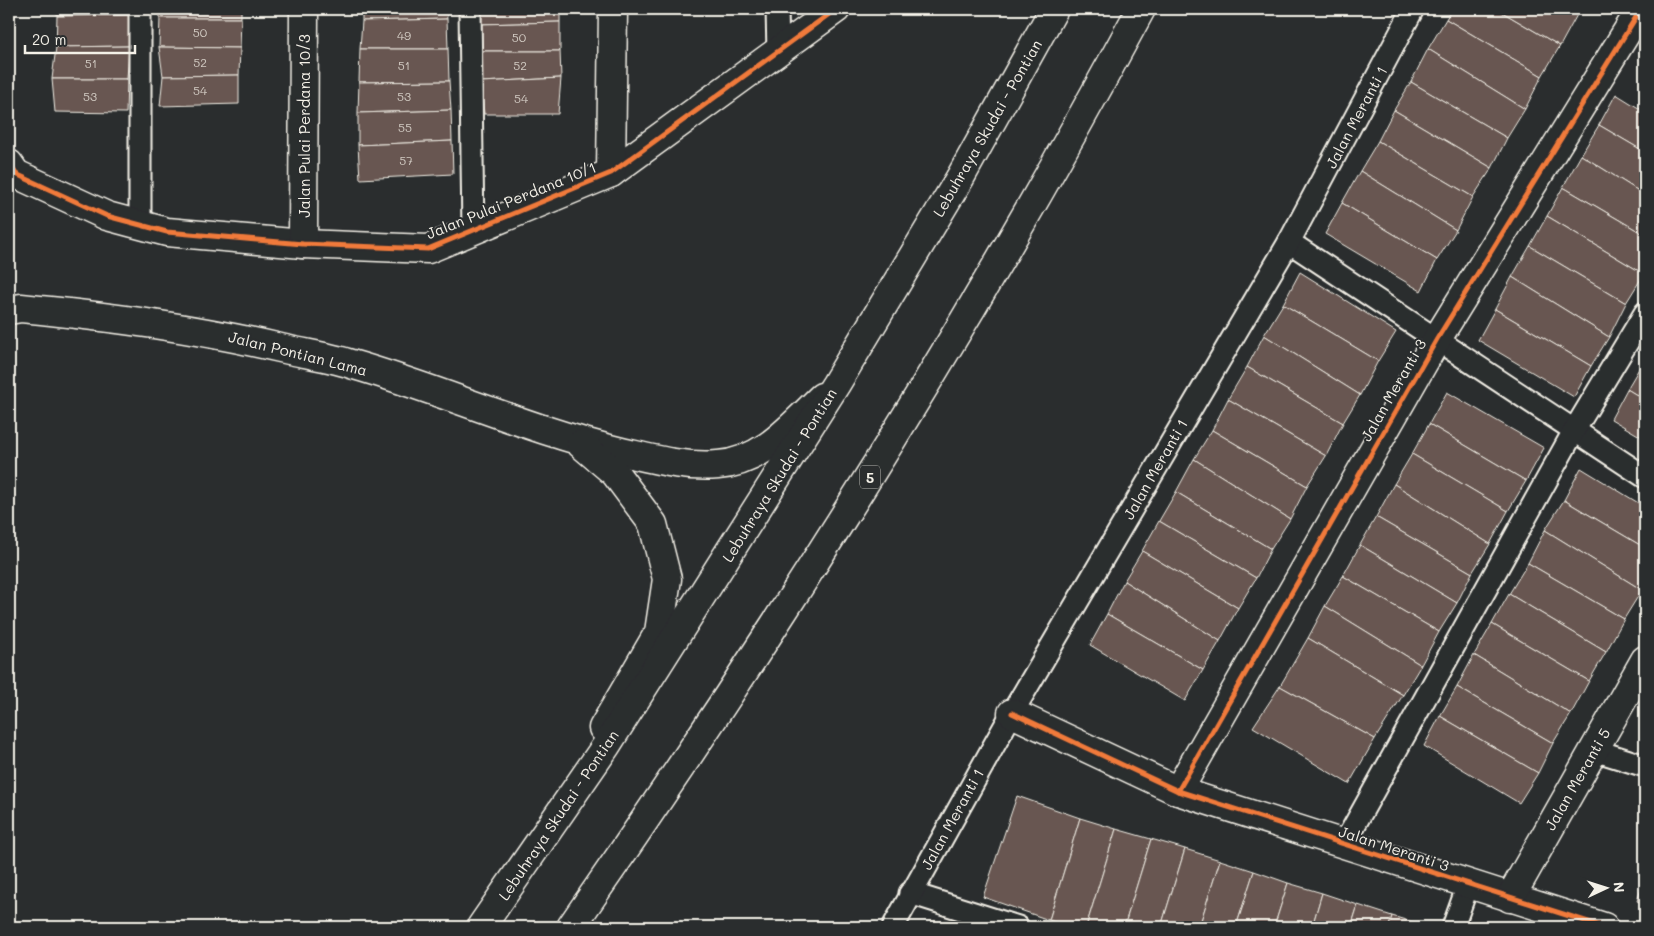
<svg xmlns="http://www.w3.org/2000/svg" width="1654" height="936" font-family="Mali,sans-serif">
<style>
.building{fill:#685751;stroke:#f4f1e8}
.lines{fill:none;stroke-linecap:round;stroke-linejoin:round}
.service-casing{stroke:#f4f1e8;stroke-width:25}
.minor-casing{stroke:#f4f1e8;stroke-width:31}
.tertiary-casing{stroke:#f4f1e8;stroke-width:31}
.trunk-casing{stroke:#f4f1e8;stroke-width:31}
.service{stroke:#2a2d2e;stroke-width:21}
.minor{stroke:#2a2d2e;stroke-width:28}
.tertiary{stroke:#2a2d2e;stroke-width:28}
.trunk{stroke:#2a2d2e;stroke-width:28}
.cycleway-casing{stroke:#2a2d2e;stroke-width:8}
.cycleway{stroke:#f17a3a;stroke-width:5}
.labels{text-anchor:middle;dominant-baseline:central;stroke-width:4;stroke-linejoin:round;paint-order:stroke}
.number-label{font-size:12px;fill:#d1cac2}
.shield{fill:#2a2d2e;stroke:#b7b6b0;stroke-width:1}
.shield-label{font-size:14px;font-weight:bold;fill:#f4f1e8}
.street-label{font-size:15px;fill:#f4f1e8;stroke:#2a2d2e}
</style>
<rect width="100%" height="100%" fill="#2a2d2e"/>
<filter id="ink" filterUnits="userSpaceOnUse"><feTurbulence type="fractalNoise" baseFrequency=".02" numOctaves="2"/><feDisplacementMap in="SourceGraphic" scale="10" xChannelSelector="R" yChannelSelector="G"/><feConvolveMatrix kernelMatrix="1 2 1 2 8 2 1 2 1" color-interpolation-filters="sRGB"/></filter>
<g filter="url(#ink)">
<g class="building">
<polygon points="57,9 130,9 130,15 57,16"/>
<rect x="160" y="9" width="81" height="9"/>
<polygon points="362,9 446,9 447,19 362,21"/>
<polygon points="479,9 560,9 560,22 479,24"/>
<polygon points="1452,9 1497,9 1560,46 1542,76 1446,19"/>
<polygon points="1497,9 1570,9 1578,13 1560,46"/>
<polygon points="130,15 129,46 56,47 57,16"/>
<polygon points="160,18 241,18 240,48 159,47"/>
<polygon points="447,19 448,49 360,49 362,21"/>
<polygon points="1446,19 1542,76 1525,109 1428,49"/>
<polygon points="560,22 560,51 479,51 479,24"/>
<polygon points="129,46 127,79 52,79 56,47"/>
<polygon points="159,47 240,48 239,75 163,76"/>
<polygon points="360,49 448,49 449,81 359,82"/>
<polygon points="1428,49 1525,109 1507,138 1411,82"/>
<polygon points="479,51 560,51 561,78 481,82"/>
<polygon points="239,75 239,104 160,106 163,76"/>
<polygon points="561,78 558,114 484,114 481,82"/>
<polygon points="52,79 127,79 126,113 55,112"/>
<polygon points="449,81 451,110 358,113 359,82"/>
<polygon points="1411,82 1507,138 1492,168 1394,110"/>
<polygon points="1616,94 1645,112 1645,152 1599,125"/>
<polygon points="451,110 452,141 358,145 358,113"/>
<polygon points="1394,110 1492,168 1473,197 1378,141"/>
<polygon points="1599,125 1645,152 1645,195 1581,155"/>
<polygon points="452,141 453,174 360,179 358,145"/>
<polygon points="1378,141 1473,197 1456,230 1360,171"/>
<polygon points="1581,155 1645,195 1645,235 1563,187"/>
<polygon points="1360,171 1456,230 1437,260 1342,203"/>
<polygon points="1563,187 1645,235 1644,274 1547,216"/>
<polygon points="1342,203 1437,260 1421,291 1325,234"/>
<polygon points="1547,216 1644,274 1626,303 1530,246"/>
<polygon points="1530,246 1626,303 1609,337 1512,277"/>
<polygon points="1300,272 1396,332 1378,361 1283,304"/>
<polygon points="1512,277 1609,337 1591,366 1495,309"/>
<polygon points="1283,304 1378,361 1360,395 1264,335"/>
<polygon points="1495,309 1591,366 1574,397 1478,340"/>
<polygon points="1264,335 1360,395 1343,423 1247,367"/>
<polygon points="1644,360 1645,361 1645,400 1627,389"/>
<polygon points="1247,367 1343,423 1326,456 1228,399"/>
<polygon points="1627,389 1645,400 1645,439 1611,419"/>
<polygon points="1447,392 1544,448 1526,481 1429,424"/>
<polygon points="1228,399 1326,456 1307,486 1212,430"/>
<polygon points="1429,424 1526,481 1508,511 1412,454"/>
<polygon points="1212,430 1307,486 1290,519 1194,459"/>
<polygon points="1412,454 1508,511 1490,544 1394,484"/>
<polygon points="1194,459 1290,519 1271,549 1176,492"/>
<polygon points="1581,468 1645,507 1645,548 1564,500"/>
<polygon points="1394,484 1490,544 1472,573 1376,517"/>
<polygon points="1176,492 1271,549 1256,578 1159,521"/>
<polygon points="1564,500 1645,548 1645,583 1642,590 1545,530"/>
<polygon points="1376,517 1472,573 1457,603 1360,545"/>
<polygon points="1159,521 1256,578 1238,608 1142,551"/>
<polygon points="1545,530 1642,590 1624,619 1528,563"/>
<polygon points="1360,545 1457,603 1439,632 1343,576"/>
<polygon points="1142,551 1238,608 1220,641 1124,581"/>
<polygon points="1528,563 1624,619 1606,652 1509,594"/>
<polygon points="1343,576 1439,632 1421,665 1325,606"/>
<polygon points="1124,581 1220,641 1203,670 1107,614"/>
<polygon points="1509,594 1606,652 1589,681 1492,624"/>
<polygon points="1325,606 1421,665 1403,695 1308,638"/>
<polygon points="1107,614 1203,670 1185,701 1090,645"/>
<polygon points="1492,624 1589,681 1571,714 1474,655"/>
<polygon points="1308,638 1403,695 1375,739 1280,686"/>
<polygon points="1474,655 1571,714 1553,743 1457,687"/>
<polygon points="1280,686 1375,739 1349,784 1253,727"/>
<polygon points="1457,687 1553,743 1538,773 1440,716"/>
<polygon points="1440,716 1538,773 1519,803 1424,746"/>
<polygon points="1017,796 1080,818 1049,920 983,897"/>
<polygon points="1080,818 1116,829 1086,927 1070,927 1049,920"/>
<polygon points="1116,829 1151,839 1124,927 1086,927"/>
<polygon points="1151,839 1185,849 1161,927 1124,927"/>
<polygon points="1185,849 1220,860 1199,927 1161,927"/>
<polygon points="1220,860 1254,871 1236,927 1199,927"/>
<polygon points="1254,871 1288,883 1274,927 1236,927"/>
<polygon points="1645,877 1645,904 1637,901"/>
<polygon points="1288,883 1322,893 1312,927 1274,927"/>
<polygon points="1322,893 1358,905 1351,927 1312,927"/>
<polygon points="1358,905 1392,916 1389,927 1351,927"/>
<polygon points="1392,916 1426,926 1425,927 1389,927"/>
</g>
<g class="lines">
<defs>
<g id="service">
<polyline points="470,9 473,232"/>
<polyline points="777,9 778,53"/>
<polyline points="140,225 140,9"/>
<polyline points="1289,242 1645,477"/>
<polyline points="1594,750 1645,766"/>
<polyline points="1344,844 1575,429 1645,313"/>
<polyline points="910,893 1018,927"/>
<polyline points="893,927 1012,713 1289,242 1413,9"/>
<polyline points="1453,927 1468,885"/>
</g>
<g id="minor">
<polyline points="9,164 16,174 107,216 167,232 303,244 428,249 611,173 836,9"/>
<polyline points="611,173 613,9"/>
<polyline points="303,244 304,9"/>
<polyline points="1012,713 1178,791 1604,927"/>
<polyline points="1178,791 1437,339 1641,9"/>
<polyline points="1510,898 1645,660"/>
</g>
<g id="tertiary">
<path d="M 9,310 L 21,308 C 112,317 195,328 285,349 C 307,354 330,357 351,364 C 442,390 529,430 622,452 C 653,459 686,468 718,465 C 762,462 792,426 822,397"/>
<polyline points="581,444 615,473 653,524 667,579 659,632 603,728"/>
</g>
<g id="trunk">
<polyline points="481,927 606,746 836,384 960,178 1054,9"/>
<path d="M 571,927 C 777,632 970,326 1141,9"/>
</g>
</defs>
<use href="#service" class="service-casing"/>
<use href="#minor" class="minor-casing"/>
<use href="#tertiary" class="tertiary-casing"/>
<use href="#trunk" class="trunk-casing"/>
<use href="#service" class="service"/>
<use href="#minor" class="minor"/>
<use href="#tertiary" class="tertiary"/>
<use href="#trunk" class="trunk"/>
<defs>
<g id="cycleway">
<polyline points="9,164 16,174 107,216 167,232 303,244 428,249 611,173 836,9"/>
<polyline points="1012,713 1178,791 1604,927"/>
<polyline points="1178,791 1437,339 1641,9"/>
</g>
</defs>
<use href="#cycleway" class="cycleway-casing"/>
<use href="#cycleway" class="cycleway"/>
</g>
</g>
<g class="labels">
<g class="number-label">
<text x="200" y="32">50</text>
<text x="404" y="35">49</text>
<text x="519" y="37">50</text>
<text x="200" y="62">52</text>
<text x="91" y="63">51</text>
<text x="404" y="65">51</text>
<text x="520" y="65">52</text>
<text x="200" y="90">54</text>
<text x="90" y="96">53</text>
<text x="404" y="96">53</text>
<text x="521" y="98">54</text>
<text x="405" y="127">55</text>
<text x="406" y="160">57</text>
</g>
<rect class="shield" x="860" y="465.5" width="20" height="23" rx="4"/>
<g class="shield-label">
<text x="870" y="477">5</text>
</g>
<g class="street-label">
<text transform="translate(1356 117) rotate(-62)">Jalan Meranti 1</text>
<text transform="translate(304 126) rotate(-90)">Jalan Pulai Perdana 10/3</text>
<text transform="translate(987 128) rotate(-60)">Lebuhraya Skudai - Pontian</text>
<text transform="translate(511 200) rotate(-22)">Jalan Pulai Perdana 10/1</text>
<text transform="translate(298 353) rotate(14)">Jalan Pontian Lama</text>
<text transform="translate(1393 390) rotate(-60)">Jalan Meranti 3</text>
<text transform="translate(1155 469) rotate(-60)">Jalan Meranti 1</text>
<text transform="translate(779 475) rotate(-58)">Lebuhraya Skudai - Pontian</text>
<text transform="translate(1577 779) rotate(-60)">Jalan Meranti 5</text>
<text transform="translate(558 815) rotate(-56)">Lebuhraya Skudai - Pontian</text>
<text transform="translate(952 819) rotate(-61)">Jalan Meranti 1</text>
<text transform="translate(1394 848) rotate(18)">Jalan Meranti 3</text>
</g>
</g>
<rect width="1654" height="936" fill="none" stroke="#2a2d2e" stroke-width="30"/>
<rect x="15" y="15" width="1624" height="906" fill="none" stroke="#f4f1e8" stroke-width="2" filter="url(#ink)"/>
<g transform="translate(1606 888) rotate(86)" stroke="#2a2d2e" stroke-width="4" paint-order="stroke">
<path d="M0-4L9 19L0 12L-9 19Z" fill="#f4f1e8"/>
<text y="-8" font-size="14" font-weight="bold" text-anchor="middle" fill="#f4f1e8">N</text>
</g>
<path d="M25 45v8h110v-8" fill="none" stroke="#f4f1e8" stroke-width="2.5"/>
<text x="32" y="45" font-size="15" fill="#f4f1e8" stroke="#2a2d2e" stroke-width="4" paint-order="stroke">20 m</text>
</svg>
